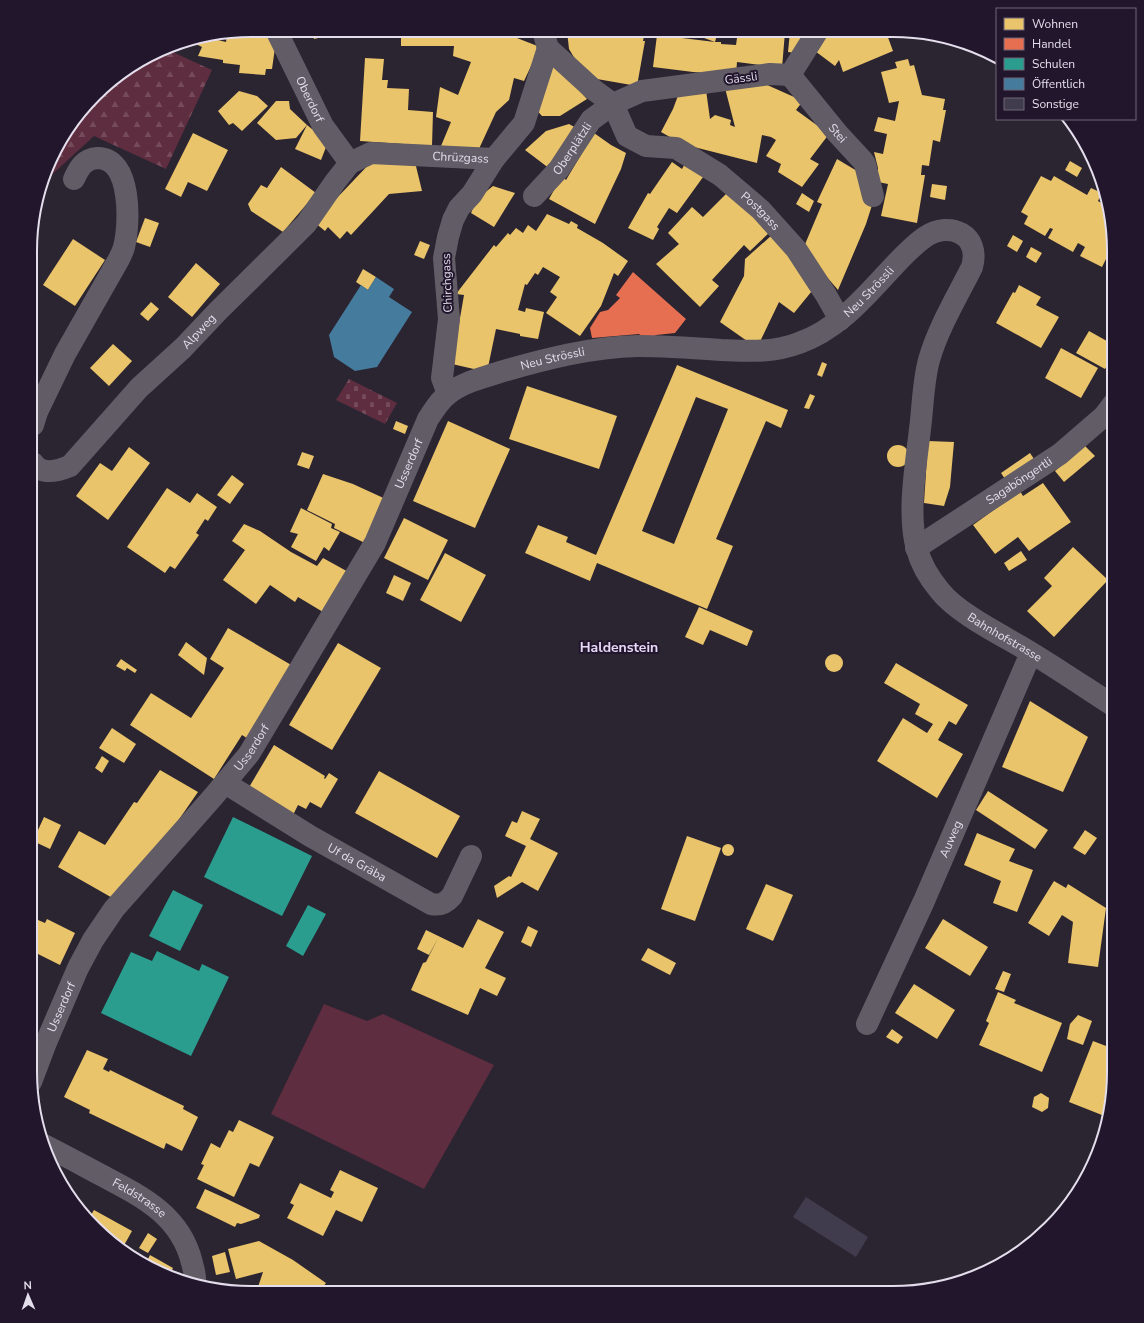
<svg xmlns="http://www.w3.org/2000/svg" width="1144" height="1323" font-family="'Nunito Sans',sans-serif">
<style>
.forest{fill:url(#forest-firs)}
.cemetery{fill:url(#cemetery-stones)}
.park{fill:#5e2d3f}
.homes{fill:#e9c46a;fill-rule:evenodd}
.shops{fill:#e76f51}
.schools{fill:#2a9d8f}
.public{fill:#457b9d}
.building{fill:#403c4d}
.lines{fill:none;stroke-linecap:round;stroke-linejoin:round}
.minor{stroke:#615c66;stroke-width:22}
.tertiary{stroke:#615c66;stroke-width:22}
.labels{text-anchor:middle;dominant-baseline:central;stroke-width:4;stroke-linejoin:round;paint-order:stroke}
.street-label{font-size:12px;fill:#e4ddec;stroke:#21162c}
.quarter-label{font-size:14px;font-weight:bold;fill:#e6d8f7;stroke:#21162c}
.rim{fill:none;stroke:#e4ddec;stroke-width:2}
</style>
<defs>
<pattern id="forest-firs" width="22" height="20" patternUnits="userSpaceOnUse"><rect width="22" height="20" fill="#5e2d3f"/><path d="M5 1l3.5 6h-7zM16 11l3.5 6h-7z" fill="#754b5b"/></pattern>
<pattern id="cemetery-stones" width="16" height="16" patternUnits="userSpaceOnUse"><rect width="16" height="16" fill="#5e2d3f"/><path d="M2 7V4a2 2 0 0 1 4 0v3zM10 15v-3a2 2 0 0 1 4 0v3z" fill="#754b5b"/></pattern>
</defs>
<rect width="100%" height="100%" fill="#2b2431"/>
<polygon class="forest" points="166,49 212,70 166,169 94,136 45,181 59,141 105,85"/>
<polygon class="cemetery" points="349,379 397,403 385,424 336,400"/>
<polygon class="park" points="324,1004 367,1021 383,1014 494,1065 424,1189 271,1114"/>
<g class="homes">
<polygon points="251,30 273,30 275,48 272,69 266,69 265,75 239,73 240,65 223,63 223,60 198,56 202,47 188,40 219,35 218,40 226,42 227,34"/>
<polygon points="312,30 346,30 346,31 314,39"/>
<polygon points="401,30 490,32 499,31 540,47 524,81 514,78 509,100 496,112 478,151 441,146 451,122 436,117 440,87 458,95 471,62 453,56 454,46 401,46"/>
<polygon points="567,31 645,31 643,41 645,41 637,86 597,79 578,64 569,49"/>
<polygon points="685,31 718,31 715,42 721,42 721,44 736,45 738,31 785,32 782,68 737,62 736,75 693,72 653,67 657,35 715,42"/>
<polygon points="790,32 814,32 802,54 788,52"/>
<polygon points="829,32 886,32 893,51 843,72 839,60 835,66 815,51"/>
<polygon points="365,58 384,59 382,80 388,80 387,88 409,89 408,110 433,112 432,146 360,141"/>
<polygon points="908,59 910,66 914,65 922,95 945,99 943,110 946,110 940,142 933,140 929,166 922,165 921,175 925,175 917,223 881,216 888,184 878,182 878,168 874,152 883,154 887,134 874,131 878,117 895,121 899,101 889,103 881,72 897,68 895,62"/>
<polygon points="554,63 587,99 560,116 542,116 533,106"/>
<polygon points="765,84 803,101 796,110 829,134 810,159 819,164 802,187 778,172 781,164 766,156 776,140 771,137 762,135 757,163 694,147 693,150 661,132 673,109 679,93 706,90 710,119 715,115 731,120 730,125 735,127 725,88"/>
<polygon points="239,91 257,96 268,106 242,131 233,123 229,125 218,111"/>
<polygon points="276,101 289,101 290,109 307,125 296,138 276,140 257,123"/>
<polygon points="569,124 578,129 554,172 525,150 546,131"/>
<polygon points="307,125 328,142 321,160 295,149"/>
<polygon points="193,133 228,150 207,191 188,182 181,197 165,189"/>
<polygon points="594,133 611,145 626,153 621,169 595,224 549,199 562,176 566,180"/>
<polygon points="837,159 862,174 873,202 866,224 838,290 803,249 822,204 817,202"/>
<polygon points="373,160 415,162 422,191 389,194 351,235 347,231 340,239 328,227 325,231 314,222"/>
<polygon points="687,160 706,173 677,213 669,208 657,227 659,229 653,240 628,228 648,193 650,194 672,162 682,169"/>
<polygon points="1070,161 1082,168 1077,177 1065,170"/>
<polygon points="281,167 316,193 283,232 251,211 248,204 261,185 267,188"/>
<polygon points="1041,176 1051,181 1054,176 1087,195 1091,188 1102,193 1098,201 1108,207 1114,251 1114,263 1106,259 1102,267 1080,256 1085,247 1078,243 1073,252 1048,238 1053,229 1050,228 1045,236 1024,224 1028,216 1021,212"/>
<polygon points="932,184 947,186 945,200 930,197"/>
<polygon points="493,186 515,193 494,227 471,213 477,199"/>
<polygon points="728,192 771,231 750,251 744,245 712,280 719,286 700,307 656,264 679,244 668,233 692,207 703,217"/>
<polygon points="802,193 814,201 809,212 796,204"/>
<polygon points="547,214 569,224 571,221 578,225 577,228 603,243 628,261 618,276 614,273 601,306 580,336 546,313 557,297 550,292 560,277 543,267 538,275 535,273 527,285 525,284 518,310 525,312 526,308 544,312 538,339 520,336 520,334 496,329 487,372 452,364 464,295 456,294 494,245 496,247 508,233 510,235 516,228 523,233 528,225 536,231"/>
<polygon points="145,218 159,223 150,247 136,242"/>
<polygon points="772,235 816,286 794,313 779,302 757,348 720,322 744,276 745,259"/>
<polygon points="1013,235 1023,241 1017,252 1007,246"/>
<polygon points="73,239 105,260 75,306 43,285"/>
<polygon points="420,241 430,245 424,259 414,255"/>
<polygon points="1031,247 1042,253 1036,263 1026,257"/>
<polygon points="196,263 220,284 192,317 168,297"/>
<polygon points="363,269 376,277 368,290 356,282"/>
<polygon points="1019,285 1041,297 1036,305 1059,317 1041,348 996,323 1013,292 1015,293"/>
<polygon points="1114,296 1114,314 1108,310"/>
<polygon points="151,302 159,309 148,321 140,314"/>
<polygon points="1089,331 1114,345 1114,354 1105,369 1076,353"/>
<polygon points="113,344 132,361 109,386 90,368"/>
<polygon points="1061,348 1098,368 1081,398 1045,378"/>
<polygon points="822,362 827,364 822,377 817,375"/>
<path d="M 677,365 L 788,410 L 781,428 L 766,421 L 716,539 L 733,546 L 707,609 L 597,563 L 590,581 L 525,553 L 538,525 L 568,537 L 566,542 L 596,555 ZM 696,397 L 728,409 L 674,544 L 642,531 Z"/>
<polygon points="527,386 617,416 599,469 509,439"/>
<polygon points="810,394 815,396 809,409 804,408"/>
<polygon points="396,421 408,426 405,434 393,429"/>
<polygon points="448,421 510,449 475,528 413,501"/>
<polygon points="928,441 954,442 950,487 944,506 924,503"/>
<circle cx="898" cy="456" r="11"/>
<polygon points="1085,446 1095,456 1064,482 1055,471"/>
<polygon points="129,447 150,463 108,520 76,496 100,463 112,471"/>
<polygon points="302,452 314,456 309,469 297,465"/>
<polygon points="1030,453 1034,459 1005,479 1001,473"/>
<polygon points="323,474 353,484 390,501 369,545 334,528 335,524 307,510"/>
<polygon points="232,475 244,484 230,504 217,495"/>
<polygon points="1043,483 1071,522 1029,551 1018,537 995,554 973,525 1020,491 1023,496"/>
<polygon points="167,488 190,503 197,493 217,507 208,521 205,519 196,533 199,535 175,569 170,566 165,573 127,547"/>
<polygon points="301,508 332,524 331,528 340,532 329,551 324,547 316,561 291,547 298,534 290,532"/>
<polygon points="404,518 448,540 428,580 384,558"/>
<polygon points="244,524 260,531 291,552 317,566 323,558 352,574 328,615 298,597 295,602 270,585 256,604 223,580 245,550 232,541"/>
<polygon points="1073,547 1108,580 1054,637 1027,611 1052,586 1044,578"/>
<polygon points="1021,551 1027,560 1009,571 1004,563"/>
<polygon points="445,553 486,575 461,622 420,600"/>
<polygon points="394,575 411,583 403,601 386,593"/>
<polygon points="699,607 753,631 747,646 710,630 703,645 685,637"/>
<polygon points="228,628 293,666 250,740 242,735 214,779 130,725 151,693 191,718 224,668 210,659"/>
<polygon points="186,642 207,658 204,675 178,655"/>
<polygon points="338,643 381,668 332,750 289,725"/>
<circle cx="834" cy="663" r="9"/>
<polygon points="121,659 137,670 135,673 127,668 125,671 116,666"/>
<polygon points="896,663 968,705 956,725 949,721 938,740 963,754 937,798 877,761 903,718 927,733 933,724 915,714 920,704 884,683"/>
<polygon points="1030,701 1088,737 1063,792 1002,767"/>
<polygon points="112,728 136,744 124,763 99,748"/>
<polygon points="274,745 325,776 324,778 325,779 329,773 338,779 321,808 310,802 306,809 298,805 293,815 248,789"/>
<polygon points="102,756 109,761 102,773 95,768"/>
<polygon points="160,770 198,792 173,828 116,900 58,867 79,831 105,845 134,802 137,803"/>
<polygon points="379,771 460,816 437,858 355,813"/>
<polygon points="1114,790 1114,807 1106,802"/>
<polygon points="988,791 1048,830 1035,849 976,810"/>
<polygon points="522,811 540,819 530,839 558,853 538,891 522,882 497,898 494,886 509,876 511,877 526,846 505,836 512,821 517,823"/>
<polygon points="44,817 61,825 50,849 33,841"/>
<polygon points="1085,830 1097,838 1085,855 1073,848"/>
<polygon points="977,833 1015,849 1009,861 1033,870 1017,912 993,903 1001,881 964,865"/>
<polygon points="687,836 721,848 695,921 661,909"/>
<circle cx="728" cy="850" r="6"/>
<polygon points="1054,881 1066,888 1068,884 1106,908 1098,967 1068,963 1073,922 1062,915 1049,936 1028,923"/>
<polygon points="766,884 793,895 773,941 746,929"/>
<polygon points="31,917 45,923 47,919 75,933 60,965 32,951 33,947 31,945"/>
<polygon points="478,919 504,932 485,968 506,978 497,996 480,988 468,1015 411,990 423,963 426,962 438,938 429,955 417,949 426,930 463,948"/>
<polygon points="943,919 988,947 970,976 925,948"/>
<polygon points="528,926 538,931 531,947 521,942"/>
<polygon points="648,948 676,963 670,975 641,960"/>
<polygon points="1003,971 1011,974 1004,992 995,989"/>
<polygon points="914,984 955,1010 937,1039 895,1013"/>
<polygon points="998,992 1016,1000 1014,1003 1062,1023 1042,1072 979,1045 989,1023 986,1021"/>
<polygon points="1078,1015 1092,1021 1083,1045 1067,1039 1070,1024"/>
<polygon points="892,1029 903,1037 898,1044 886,1037"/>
<polygon points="1093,1041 1114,1049 1114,1061 1106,1079 1114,1082 1107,1117 1069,1102"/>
<polygon points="87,1050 108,1059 103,1069 109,1072 110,1070 184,1106 183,1109 198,1117 182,1151 166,1143 164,1149 89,1113 90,1110 64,1097"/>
<polygon points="1041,1093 1049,1098 1048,1108 1042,1112 1032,1107 1034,1097"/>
<polygon points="239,1120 274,1137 259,1167 250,1163 234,1197 197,1179 204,1165 201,1164 211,1143 220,1148 229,1130 233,1132"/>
<polygon points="1104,1131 1105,1132 1102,1142 1100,1141"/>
<polygon points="340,1170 378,1188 362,1222 336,1210 323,1236 287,1218 294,1205 290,1203 300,1183 331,1198 334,1192 330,1190"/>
<polygon points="205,1189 227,1199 260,1215 259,1218 241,1224 237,1223 235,1227 196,1208"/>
<polygon points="94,1210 132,1231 122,1249 95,1228 88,1220"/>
<polygon points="148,1233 157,1239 148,1253 139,1248"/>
<polygon points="259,1241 293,1260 326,1283 319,1292 320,1293 256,1293 263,1272 236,1279 228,1249"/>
<polygon points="225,1252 230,1272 216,1275 212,1256"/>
<polygon points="150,1255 173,1268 169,1276 145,1265"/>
</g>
<polygon class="shops" points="633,272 686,319 675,333 656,335 648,341 639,334 592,338 590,328 600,312 608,310 620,298 616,295"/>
<g class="schools">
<polygon points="233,817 312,856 282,916 204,877"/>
<polygon points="173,890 203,905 180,951 149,936"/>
<polygon points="308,905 326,914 303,956 286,946"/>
<polygon points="157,951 199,971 202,964 229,977 191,1056 101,1013 131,952 152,961"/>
</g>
<polygon class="public" points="376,277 394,289 389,297 412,312 377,367 355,371 334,357 329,335 361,285 368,290"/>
<polygon class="building" points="806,1197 868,1237 856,1257 793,1217"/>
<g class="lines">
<g class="minor">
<path id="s1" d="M 276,30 L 323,126 L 350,163"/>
<path id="s2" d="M 817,32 L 790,75 L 770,74 L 642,91 L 613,104 L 627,136 L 646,146 L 676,148 L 720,175 L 761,210 L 796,249 L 826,295 L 840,320"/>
<path id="s3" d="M 790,75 L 838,134 L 863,161 L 865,164 L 873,196"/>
<path id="s4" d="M 534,196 L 559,169 L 591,120 L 613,104 L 594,90 L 548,48 L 543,31"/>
<polyline points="448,394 442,378 449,319 444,258 448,237 453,220 459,208 472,194 494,159 524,123 548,48"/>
<path d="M 33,425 L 37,412 L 65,354 L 119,259 C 121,255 123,251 124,247 C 130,224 132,157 97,158 C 84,159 79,168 74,179"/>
<path id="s5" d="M 33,463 C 42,476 58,471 70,466 L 139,388 L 183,348 L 218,311 L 306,224 L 335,182 L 350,163 L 371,153 L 494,159"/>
<path id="s6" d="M 916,548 L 1060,454 L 1104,416 L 1114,403"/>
<path id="s7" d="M 225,783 L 310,836 L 431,904 C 440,906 446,903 452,896 L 471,856"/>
<path id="s8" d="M 867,1024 L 924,901 L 1031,653"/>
<path id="s9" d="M 44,1145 C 64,1155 84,1166 103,1176 C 143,1197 181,1216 192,1263 C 194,1270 196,1277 195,1284"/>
</g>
<path class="tertiary" id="s10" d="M 31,1082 L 45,1045 L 78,968 L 93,940 L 114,909 L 213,797 L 249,754 L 375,543 L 428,419 C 434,410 439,401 448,394 C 463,382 482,378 500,372 C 545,359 591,347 638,346 C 665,346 693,348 721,350 C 747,351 773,353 799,343 C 837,330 864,298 890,270 C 901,258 912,246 925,237 C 950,220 981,235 972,267 C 957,297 938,328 929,360 C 923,382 923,406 920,429 C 916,465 907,514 917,549 C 921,565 930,579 940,591 C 958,614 1004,636 1030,652 C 1058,669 1086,688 1114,706"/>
</g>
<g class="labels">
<g class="street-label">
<text transform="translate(741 78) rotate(-7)">Gässli</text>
<text stroke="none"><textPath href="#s1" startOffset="77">Oberdorf</textPath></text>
<text stroke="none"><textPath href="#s3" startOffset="75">Stei</textPath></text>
<text stroke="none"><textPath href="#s4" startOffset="61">Oberplätzli</textPath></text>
<text stroke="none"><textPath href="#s5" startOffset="567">Chrüzgass</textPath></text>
<text stroke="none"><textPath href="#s2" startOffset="424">Postgass</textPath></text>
<text transform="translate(447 283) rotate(-92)">Chirchgass</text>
<text stroke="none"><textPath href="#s10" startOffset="1258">Neu Strössli</textPath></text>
<text stroke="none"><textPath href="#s5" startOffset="227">Alpweg</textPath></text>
<text stroke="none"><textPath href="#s10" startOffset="922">Neu Strössli</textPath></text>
<text stroke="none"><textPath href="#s10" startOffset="730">Usserdorf</textPath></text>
<text stroke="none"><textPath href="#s6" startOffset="123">Sagaböngertli</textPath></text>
<text stroke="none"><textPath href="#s10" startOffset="1834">Bahnhofstrasse</textPath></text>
<text stroke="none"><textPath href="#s10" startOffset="405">Usserdorf</textPath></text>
<text stroke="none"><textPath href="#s8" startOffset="203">Auweg</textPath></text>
<text stroke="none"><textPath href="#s7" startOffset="154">Uf da Gräba</textPath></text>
<text stroke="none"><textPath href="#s10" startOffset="81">Usserdorf</textPath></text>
<text stroke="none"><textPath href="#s9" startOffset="109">Feldstrasse</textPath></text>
</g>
<g class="quarter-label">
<text x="619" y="647">Haldenstein</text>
</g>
</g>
<path d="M0 0H1144V1323H0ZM251 37H893A214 214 0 0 1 1107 251V1072A214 214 0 0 1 893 1286H251A214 214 0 0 1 37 1072V251A214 214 0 0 1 251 37Z" fill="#21162c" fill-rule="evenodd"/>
<path class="rim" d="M251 37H893A214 214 0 0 1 1107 251V1072A214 214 0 0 1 893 1286H251A214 214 0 0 1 37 1072V251A214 214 0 0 1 251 37Z"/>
<rect x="996" y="8" width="140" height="112" fill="#21162c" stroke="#6f6679"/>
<rect x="1004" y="18" width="20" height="12" fill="#e9c46a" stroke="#6f6679"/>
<text x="1032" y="28" font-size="12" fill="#e4ddec">Wohnen</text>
<rect x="1004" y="38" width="20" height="12" fill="#e76f51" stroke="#6f6679"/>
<text x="1032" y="48" font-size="12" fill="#e4ddec">Handel</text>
<rect x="1004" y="58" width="20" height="12" fill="#2a9d8f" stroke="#6f6679"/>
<text x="1032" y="68" font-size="12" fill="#e4ddec">Schulen</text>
<rect x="1004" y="78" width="20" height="12" fill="#457b9d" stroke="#6f6679"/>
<text x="1032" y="88" font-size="12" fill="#e4ddec">Öffentlich</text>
<rect x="1004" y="98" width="20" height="12" fill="#403c4d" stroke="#6f6679"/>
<text x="1032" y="108" font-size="12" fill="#e4ddec">Sonstige</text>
<g transform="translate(28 1295) rotate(358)" stroke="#21162c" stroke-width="3" paint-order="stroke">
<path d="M0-3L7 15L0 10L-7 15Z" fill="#e4ddec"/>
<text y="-6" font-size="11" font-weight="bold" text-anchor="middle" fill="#e4ddec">N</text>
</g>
</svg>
